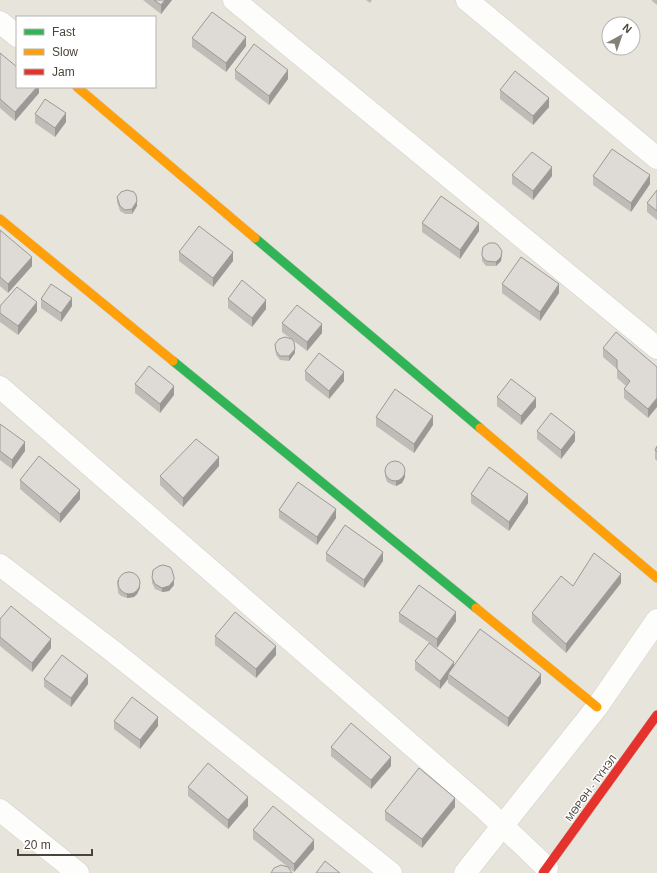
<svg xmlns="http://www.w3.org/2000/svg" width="657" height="873" font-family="Helvetica,sans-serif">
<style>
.residential{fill:#e7e4dc;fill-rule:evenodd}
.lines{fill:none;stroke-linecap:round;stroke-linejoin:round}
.street-casing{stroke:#d2d0cb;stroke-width:23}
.fast-casing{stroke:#d3cfc5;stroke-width:10}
.slow-casing{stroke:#d3cfc5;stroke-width:10}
.jam-casing{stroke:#d3cfc5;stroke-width:10}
.street{stroke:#fdfdfc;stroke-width:22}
.fast{stroke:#30b455;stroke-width:9}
.slow{stroke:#ff9f0a;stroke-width:9}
.jam{stroke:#e5322d;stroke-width:9}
.wall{fill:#bfbcb8}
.shaded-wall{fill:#9b9996}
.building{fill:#dedbd6;stroke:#9b9996}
.labels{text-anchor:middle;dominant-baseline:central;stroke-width:3;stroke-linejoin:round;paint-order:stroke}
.street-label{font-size:10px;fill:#4b4439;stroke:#fff}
</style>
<rect width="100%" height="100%" fill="#f4f2ee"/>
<path class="residential" d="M 0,0 L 657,0 L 657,873 L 0,873 ZM 17,17 L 155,17 L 155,87 L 17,87 ZM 609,24 L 633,24 L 633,48 L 609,48 Z"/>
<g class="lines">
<defs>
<g id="street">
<polyline points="234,0 657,348"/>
<polyline points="467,0 657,158"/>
<polyline points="0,22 17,36"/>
<polyline points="0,387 486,810 547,868"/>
<polyline points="0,565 110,649 391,873"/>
<polyline points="0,810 78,873"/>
<polyline points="465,873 597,707 657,620"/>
</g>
<g id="fast">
<polyline points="255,238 480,428"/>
<polyline points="173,361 476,608"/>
</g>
<g id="slow">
<polyline points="77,87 255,238"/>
<polyline points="0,219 173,361"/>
<polyline points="480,428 657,578"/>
<polyline points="476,608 597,707"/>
</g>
<polyline id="jam" points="543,873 657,715"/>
</defs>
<use href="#street" class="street-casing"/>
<use href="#fast" class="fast-casing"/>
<use href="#slow" class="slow-casing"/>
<use href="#jam" class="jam-casing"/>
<use href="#street" class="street"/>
<use href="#fast" class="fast"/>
<use href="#slow" class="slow"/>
<use href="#jam" class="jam"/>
</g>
<g class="wall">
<polygon points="143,0 172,0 161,14"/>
<polygon points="366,0 372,0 370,3"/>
<polygon points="652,0 657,0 657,5 652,1"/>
<polygon points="192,38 246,46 226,72 192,47"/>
<polygon points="0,53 39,87 39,93 15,121 0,108"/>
<polygon points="235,70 288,79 269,105 235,79"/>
<polygon points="500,90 549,107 533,125 500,99"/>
<polygon points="35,114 66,122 55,137 35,123"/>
<polygon points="512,175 552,176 533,200 512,184"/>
<polygon points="593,176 650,184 631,212 593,185"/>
<polygon points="657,190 657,220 647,212 647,203"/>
<polygon points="117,197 137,206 132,214 125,214 120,211 117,202"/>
<polygon points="422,223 479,231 460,259 422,232"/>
<polygon points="0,230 32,266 8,293 0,286"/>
<polygon points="179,252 233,261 213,287 179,261"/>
<polygon points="482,253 502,255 501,261 496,266 486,266 482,261"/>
<polygon points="502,284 559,293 540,321 502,293"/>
<polygon points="41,299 72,306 61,322 41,308"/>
<polygon points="228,299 266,309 252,327 228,308"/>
<polygon points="0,306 37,311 18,335 0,322"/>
<polygon points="282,323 322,333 307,351 282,332"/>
<polygon points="275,344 295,353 289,361 280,360 276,355"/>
<polygon points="603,348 657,367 648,418 624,398 624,389 626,386 617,378 617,369 603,357"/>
<polygon points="305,371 344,381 329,399 305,380"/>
<polygon points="135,384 174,395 160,413 135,393"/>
<polygon points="497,397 536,407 521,425 497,406"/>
<polygon points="376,417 433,425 414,453 376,426"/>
<polygon points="0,424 25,451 12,469 0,460"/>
<polygon points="537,431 575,441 561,459 537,439"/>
<polygon points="657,446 657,461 655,459 655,450"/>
<polygon points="219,466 183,507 160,485 160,476"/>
<polygon points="385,471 405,477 402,483 396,486 393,485 387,482 385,476"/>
<polygon points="20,480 80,499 60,523 20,489"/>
<polygon points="471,494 528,503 509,531 471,503"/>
<polygon points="279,510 336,518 317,545 279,518"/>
<polygon points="326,553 383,561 364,588 326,561"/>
<polygon points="152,578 174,582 174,585 169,591 162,592 155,589 152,583"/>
<polygon points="117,580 140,588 137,594 134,597 127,598 121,596 118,593"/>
<polygon points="621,583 566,653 532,622 532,613 573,586"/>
<polygon points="399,613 456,621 437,648 399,622"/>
<polygon points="0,619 51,648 32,672 0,646"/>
<polygon points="215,636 276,655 256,678 215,645"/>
<polygon points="415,661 454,666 541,683 508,727 448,683 448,679 440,689 415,670"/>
<polygon points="44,679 88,684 71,707 44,687"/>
<polygon points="114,721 158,726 140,749 114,729"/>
<polygon points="331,747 391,766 371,789 331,756"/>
<polygon points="188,787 248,806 228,829 188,796"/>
<polygon points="455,807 422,848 385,820 385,811"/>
<polygon points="253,830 314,849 294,872 253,839"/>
</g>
<g class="shaded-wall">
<polygon points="165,0 172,0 161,14 161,5"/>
<polygon points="246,37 246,46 226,72 226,63"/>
<polygon points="288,70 288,79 269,105 269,96"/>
<polygon points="37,87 39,87 39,93 15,121 15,112"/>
<polygon points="549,98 549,107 533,125 533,116"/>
<polygon points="66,113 66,122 55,137 55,128"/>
<polygon points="552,167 552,176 533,200 533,191"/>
<polygon points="650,175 650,184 631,212 631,203"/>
<polygon points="137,201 137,206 132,214 132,209"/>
<polygon points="479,223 479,231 460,259 460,250"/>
<polygon points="502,251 501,261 496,266 496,262"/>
<polygon points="233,252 233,261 213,287 213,278"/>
<polygon points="32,257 32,266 8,293 8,284"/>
<polygon points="559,284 559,293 540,321 540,312"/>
<polygon points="72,298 72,306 61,322 61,313"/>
<polygon points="266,300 266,309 252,327 252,318"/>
<polygon points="37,302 37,311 18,335 18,326"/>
<polygon points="322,324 322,333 307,351 307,342"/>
<polygon points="295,349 295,353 289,361 289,356"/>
<polygon points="344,372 344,381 329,399 329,391"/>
<polygon points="174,386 174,395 160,413 160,404"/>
<polygon points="536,398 536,407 521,425 521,416"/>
<polygon points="657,398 657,407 648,418 648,409"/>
<polygon points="433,416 433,425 414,453 414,444"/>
<polygon points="575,432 575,441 561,459 561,450"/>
<polygon points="25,442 25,451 12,469 12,460"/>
<polygon points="219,457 219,466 183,507 183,498"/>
<polygon points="405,472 405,477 402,483 396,486 396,481"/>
<polygon points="80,490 80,499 60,523 60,514"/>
<polygon points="528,494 528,503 509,531 509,522"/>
<polygon points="336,509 336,518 317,545 317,537"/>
<polygon points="383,552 383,561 364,588 364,580"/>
<polygon points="621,574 621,583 566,653 566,644"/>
<polygon points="174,577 174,585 169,591 162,592 162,588"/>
<polygon points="140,583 140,588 137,594 134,597 127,598 127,594"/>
<polygon points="456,612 456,621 437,648 437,639"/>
<polygon points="51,639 51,648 32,672 32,663"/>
<polygon points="276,646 276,655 256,678 256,669"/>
<polygon points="454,662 454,671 448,674 448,679 440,689 440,681"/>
<polygon points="541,674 541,683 508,727 508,718"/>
<polygon points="88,675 88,684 71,707 71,698"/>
<polygon points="158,717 158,726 140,749 140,740"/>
<polygon points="391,757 391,766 371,789 371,780"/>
<polygon points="248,797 248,806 228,829 228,820"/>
<polygon points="455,798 455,807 422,848 422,839"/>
<polygon points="314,840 314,849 294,872 294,864"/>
</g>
<g class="building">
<polygon points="154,0 165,0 161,5"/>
<polygon points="212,12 246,37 226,63 192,38"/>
<polygon points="254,44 288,70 269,96 235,70"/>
<polygon points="0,53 17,67 17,87 37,87 15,112 0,99"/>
<polygon points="515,71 549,98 533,116 500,90"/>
<polygon points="45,99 66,113 55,128 35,114"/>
<polygon points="612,149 650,175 631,203 593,176"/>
<polygon points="532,152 552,167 533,191 512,175"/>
<polygon points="127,190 134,192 136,195 137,201 132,209 125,210 120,206 117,197 121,192"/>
<polygon points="657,190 657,211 647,203"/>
<polygon points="441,196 479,223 460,250 422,223"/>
<polygon points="199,226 233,252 213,278 179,252"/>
<polygon points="0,230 32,257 8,284 0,277"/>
<polygon points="489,243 495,243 498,245 502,251 501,257 496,262 486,261 482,256 482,253 483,247"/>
<polygon points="521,257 559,284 540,312 502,284"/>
<polygon points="242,280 266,300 252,318 228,299"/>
<polygon points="51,284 72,298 61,313 41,299"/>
<polygon points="17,287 37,302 18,326 0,313 0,306"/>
<polygon points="297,305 322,324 307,342 282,323"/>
<polygon points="616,332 657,367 657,398 648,409 624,389 630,381 617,369 617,360 603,348"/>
<polygon points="285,337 292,339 294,342 295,349 289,356 280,356 276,351 275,344 279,339"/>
<polygon points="319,353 344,372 329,391 305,371"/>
<polygon points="149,366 174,386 160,404 135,384"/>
<polygon points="511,379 536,398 521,416 497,397"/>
<polygon points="395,389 433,416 414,444 376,417"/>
<polygon points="551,413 575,432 561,450 537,431"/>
<polygon points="0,424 25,442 12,460 0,451"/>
<polygon points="196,439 219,457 183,498 160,476"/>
<polygon points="657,446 657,452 655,450"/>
<polygon points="39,456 80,490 60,514 20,480"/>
<circle cx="395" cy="471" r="10"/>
<polygon points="489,467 528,494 509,522 471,494"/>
<polygon points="298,482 336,509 317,537 279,510"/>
<polygon points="345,525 383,552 364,580 326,553"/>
<polygon points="594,553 621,574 566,644 532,613 561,576 573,586"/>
<polygon points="163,565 170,567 172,570 174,577 174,580 169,586 162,588 155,584 152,578 153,570 159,566"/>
<circle cx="129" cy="583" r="11"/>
<polygon points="419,585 456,612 437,639 399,613"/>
<polygon points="11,606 51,639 32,663 0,637 0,619"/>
<polygon points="235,612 276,646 256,669 215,636"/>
<polygon points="480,629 541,674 508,718 448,674"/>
<polygon points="429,643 454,662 440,681 415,661"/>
<polygon points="62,655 88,675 71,698 44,679"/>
<polygon points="132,697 158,717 140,740 114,721"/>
<polygon points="351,723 391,757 371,780 331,747"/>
<polygon points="208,763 248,797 228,820 188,787"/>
<polygon points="419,768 455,798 422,839 385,811"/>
<polygon points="273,806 314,840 294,864 253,830"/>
<polygon points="325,861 340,873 316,873"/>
<polygon points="281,865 288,867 292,873 271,873 274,868"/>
</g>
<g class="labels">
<g class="street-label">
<text transform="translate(591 788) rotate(-54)">МӨРӨН - ТҮНЭЛ</text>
</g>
</g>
<rect x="16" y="16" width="140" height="72" fill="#ffffff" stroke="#b7b4b0"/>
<rect x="24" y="29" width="20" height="6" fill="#30b455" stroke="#b7b4b0"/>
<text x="52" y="36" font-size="12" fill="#4b4439">Fast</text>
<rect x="24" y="49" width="20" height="6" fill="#ff9f0a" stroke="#b7b4b0"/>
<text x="52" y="56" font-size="12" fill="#4b4439">Slow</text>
<rect x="24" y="69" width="20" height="6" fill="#e5322d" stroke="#b7b4b0"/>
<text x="52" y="76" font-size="12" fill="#4b4439">Jam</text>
<g transform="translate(621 36) rotate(40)"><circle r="19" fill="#ffffff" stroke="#b7b4b0"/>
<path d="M0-3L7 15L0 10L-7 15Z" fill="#868178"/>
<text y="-6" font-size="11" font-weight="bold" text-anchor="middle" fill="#4b4439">N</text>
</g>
<path d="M18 849v6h74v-6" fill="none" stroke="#4b4439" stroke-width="2"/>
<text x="24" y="849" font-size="12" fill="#4b4439" stroke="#ffffff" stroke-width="3" paint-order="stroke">20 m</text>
</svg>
